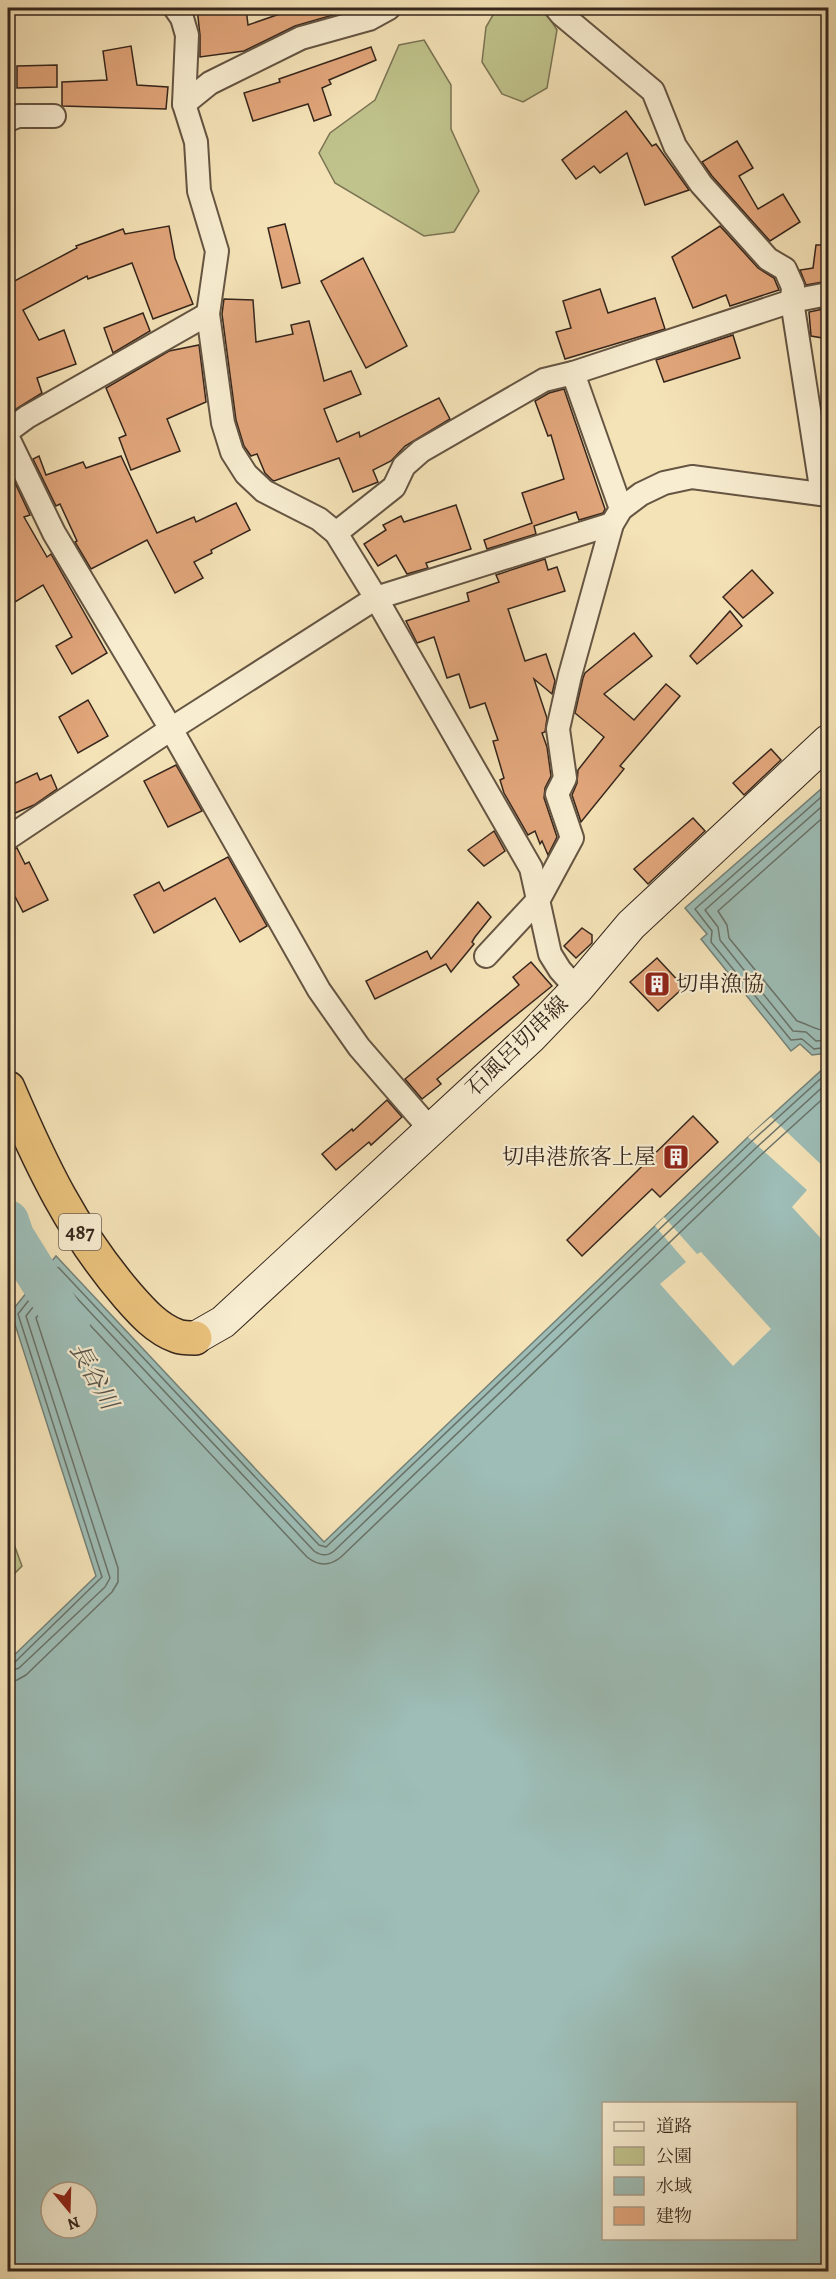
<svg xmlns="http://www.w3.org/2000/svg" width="836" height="2279" font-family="Alegreya,'Noto Serif JP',serif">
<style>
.green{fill:#c0c38c;stroke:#7a7454;stroke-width:1.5}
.water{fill:#9dbdb6;stroke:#738178;stroke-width:1.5;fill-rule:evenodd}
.pier{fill:#f5e3b8}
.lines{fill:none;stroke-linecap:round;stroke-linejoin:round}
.shore{stroke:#697269;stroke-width:1.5}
.river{stroke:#9dbdb6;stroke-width:42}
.building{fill:#e2a67b;stroke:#35261c;stroke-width:1.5}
.street-casing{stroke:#655543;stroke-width:26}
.secondary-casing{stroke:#35261c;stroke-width:34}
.highway-casing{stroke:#35261c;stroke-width:36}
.street{stroke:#f8edd1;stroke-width:22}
.secondary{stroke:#f8edd1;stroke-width:32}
.highway{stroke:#eac27c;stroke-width:33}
.labels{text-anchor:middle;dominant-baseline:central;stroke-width:4.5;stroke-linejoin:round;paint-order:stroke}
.shield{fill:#f8edd1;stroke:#706252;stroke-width:1.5}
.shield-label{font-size:21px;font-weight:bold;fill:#35261c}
.poi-label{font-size:22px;fill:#35261c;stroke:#f8edd1;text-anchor:start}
.street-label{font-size:22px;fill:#35261c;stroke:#f8edd1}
.water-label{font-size:24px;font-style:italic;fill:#54534a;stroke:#f8edd1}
</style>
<rect width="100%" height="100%" fill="#f5e3b8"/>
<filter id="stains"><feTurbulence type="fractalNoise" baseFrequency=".00333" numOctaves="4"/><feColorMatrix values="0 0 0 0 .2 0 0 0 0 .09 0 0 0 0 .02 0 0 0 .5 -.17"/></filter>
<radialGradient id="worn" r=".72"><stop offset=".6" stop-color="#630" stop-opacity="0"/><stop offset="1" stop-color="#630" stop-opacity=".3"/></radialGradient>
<g class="green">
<polygon points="497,8 543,8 557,30 547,88 523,102 502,94 482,62 486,27"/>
<polygon points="424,40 451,85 451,129 479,191 454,232 424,236 335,183 319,153 330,133 375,100 399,45"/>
<polygon points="8,1528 22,1566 8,1580"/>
</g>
<g class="water">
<polygon points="828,783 828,1053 812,1055 800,1044 791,1051 701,939 707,934 685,908"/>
<path d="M 828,1066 L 828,2271 L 8,2272 L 8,1661 L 96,1576 L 11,1312 L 56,1256 L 324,1542 L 748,1137 L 825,1067 ZM 604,2104 L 796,2104 L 796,2238 L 604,2238 ZM 51,2192 L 87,2192 L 87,2228 L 51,2228 Z"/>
</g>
<g class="pier">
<polygon points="771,1117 828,1171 828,1246 792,1207 807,1190 748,1137"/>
<polygon points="664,1217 697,1254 701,1252 771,1329 733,1366 660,1284 686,1262 655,1226"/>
</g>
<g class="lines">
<g class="shore">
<polyline points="828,791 695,909 712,931 711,942 791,1040 802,1039 814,1049 828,1047"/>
<polyline points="828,801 705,910 718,927 720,940 793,1031 806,1032 816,1041 828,1040"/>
<path d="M 828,813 L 718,911 L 727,925 L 729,938 L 797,1021 C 808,1024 817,1031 828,1031"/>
<polyline points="8,1665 14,1663 102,1577 18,1314 55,1267 59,1268 319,1545 326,1547 752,1141 828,1072"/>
<path d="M 8,1672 L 19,1668 L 105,1587 L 110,1578 L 26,1316 L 55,1279 L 59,1279 L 314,1551 C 321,1556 328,1556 334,1551 L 757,1147 L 828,1082"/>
<path d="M 8,1681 L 17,1680 L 26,1675 L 112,1592 L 118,1582 L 118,1568 L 36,1318 L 56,1292 L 60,1293 L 307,1557 C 318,1566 330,1566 341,1557 L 763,1153 L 828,1094"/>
</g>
<polyline class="river" points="8,1221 13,1236 69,1326"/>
</g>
<g class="building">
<polygon points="197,8 246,8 248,25 297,8 346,8 347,11 295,26 244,51 200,57 200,35"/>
<polygon points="131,46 137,85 168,87 166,109 62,106 62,82 107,80 103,51"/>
<polygon points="371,47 376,60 329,80 331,84 322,88 331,115 314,121 308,104 253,121 244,93 280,82 279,79"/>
<polygon points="57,65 57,87 17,88 17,66"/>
<polygon points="626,111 652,146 656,144 689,190 645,205 627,153 600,173 594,166 576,179 562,160"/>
<polygon points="737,141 753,168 739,176 758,209 783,194 800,222 770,241 712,176 702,162"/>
<polygon points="285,224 300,283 282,288 268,228"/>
<polygon points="169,226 175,258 193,304 153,319 132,263 88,279 87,276 23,310 39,340 64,330 76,364 37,378 42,393 8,414 8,280 9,284 77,248 76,246 123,229 125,234"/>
<polygon points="720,226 758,268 774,278 779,290 730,306 726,295 693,308 672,257"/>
<polygon points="816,245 828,245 828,281 806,285 800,270 813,268"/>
<polygon points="363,258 407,346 366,368 321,281"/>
<polygon points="600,289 608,313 655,298 665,329 565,359 556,332 571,328 563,301"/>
<polygon points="224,299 253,300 256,342 293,334 291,325 309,321 324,381 351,371 361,394 324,409 337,442 359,432 360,437 439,398 450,419 405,446 391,461 373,470 378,482 353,492 339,458 274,481 272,480 265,473 257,454 251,456 244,446 236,420 222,314"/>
<polygon points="828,308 828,335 823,335 823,338 811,336 809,312"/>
<polygon points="143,313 150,331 113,353 104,328"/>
<polygon points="733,335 740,358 664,382 656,360"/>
<polygon points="199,345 206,402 167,419 180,451 131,470 119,438 126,435 106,388 169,351"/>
<polygon points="564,389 605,509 603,513 579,520 576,512 534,526 536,534 487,549 484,540 532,523 522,493 564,479 551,435 548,436 535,401 549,393"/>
<polygon points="39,456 46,475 83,462 86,468 121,456 157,533 194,517 196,522 236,503 250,530 211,550 212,553 194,562 203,578 175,593 147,540 91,569 75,542 77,541 60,504 56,506 33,459"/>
<polygon points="10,472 30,515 24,517 47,557 51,554 107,653 72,674 56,646 72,637 43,585 15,602 8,589 8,474"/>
<polygon points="456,505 471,549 426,563 428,568 407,574 396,555 378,566 364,544 386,530 383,525 401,516 404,522"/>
<polygon points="545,559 548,570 557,567 565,591 508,609 525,661 546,654 555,681 552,694 534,679 547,718 545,732 542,733 547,747 551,776 545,788 544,798 557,837 548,855 542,841 540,844 535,831 528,835 504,793 500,780 504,778 493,741 498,740 485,703 470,708 459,674 447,678 434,637 417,643 406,621 469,601 467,593 499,582 496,575"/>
<polygon points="752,570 773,593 743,618 723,597"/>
<polygon points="730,611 742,626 697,664 690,656"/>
<polygon points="634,633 652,656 604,694 634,720 666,684 680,696 620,766 624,769 581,822 572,795 577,783 578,770 604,737 575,713 583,678 585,673"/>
<polygon points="88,700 108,736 78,753 59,717"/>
<polygon points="771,749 781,760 744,795 733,783"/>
<polygon points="176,765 202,811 168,827 144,781"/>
<polygon points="37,773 40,780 51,775 57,789 34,805 8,816 8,793 14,791 11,785"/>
<polygon points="693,818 705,831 648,884 634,869"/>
<polygon points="494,831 505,851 484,866 468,850"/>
<polygon points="17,848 25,864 29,862 48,900 23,912 8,883 8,851"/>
<polygon points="228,857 267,926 240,942 215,898 154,933 134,895 159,882 164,891"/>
<polygon points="478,902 491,917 475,937 472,942 474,944 451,972 446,964 375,999 366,981 427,951 431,959"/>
<polygon points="582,928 592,935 592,943 576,958 564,946"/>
<polygon points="657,958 684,987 658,1011 630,982"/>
<polygon points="531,962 552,986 437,1079 441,1084 422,1099 405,1079 519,985 513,977"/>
<polygon points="387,1100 402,1117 371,1145 369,1142 336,1170 322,1154 352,1129 353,1131"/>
<polygon points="693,1116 718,1142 660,1197 652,1189 582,1256 567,1240"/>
</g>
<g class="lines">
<defs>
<g id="street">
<polyline points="175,8 182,18 187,35 184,104 196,142 199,191 217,251 208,314 223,423 232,452 246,474 264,491 319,519 336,533 376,598 531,868 550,954 560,970 577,989"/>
<polyline points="556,8 561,14 653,91 675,146 701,184 768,259 785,269 793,287 792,301 822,494"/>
<polyline points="184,104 210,83 301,38 369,19 389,8"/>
<polyline points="8,120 18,116 54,116"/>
<polyline points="573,373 621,509"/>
<polyline points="8,431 27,417 208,314"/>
<polyline points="8,438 54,533 171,729 319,990 359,1047 430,1129"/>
<polyline points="336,533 394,487 404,466 421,451 544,380 573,373 792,301 828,294"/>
<polyline points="8,838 171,729 376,598 612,524"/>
<polyline points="486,956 539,899 572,838 557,794 565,778 558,729 570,675 612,524 621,509 641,494 664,483 692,477 828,495"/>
</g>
<polyline id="secondary" points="195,1338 223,1322 531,1037 577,989 631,925 828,741"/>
<path id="highway" d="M 8,1088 C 41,1165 72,1231 128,1296 C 142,1312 157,1329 177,1336 C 182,1338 189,1338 195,1338"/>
</defs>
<use href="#street" class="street-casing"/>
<use href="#secondary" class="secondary-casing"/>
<use href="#highway" class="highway-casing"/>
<use href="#street" class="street"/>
<use href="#secondary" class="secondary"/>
<use href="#highway" class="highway"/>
</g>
<defs>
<symbol id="building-square" viewBox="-11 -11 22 22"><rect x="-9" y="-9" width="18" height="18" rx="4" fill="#8f2418" stroke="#f8edd1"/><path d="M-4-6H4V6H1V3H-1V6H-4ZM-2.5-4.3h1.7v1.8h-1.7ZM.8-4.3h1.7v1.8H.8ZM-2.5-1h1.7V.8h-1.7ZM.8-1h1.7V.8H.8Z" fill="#fff"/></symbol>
</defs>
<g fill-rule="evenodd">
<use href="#building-square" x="642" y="969" width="30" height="30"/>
<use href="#building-square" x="661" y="1142" width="30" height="30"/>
</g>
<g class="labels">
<rect class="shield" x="59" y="1214" width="42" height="36" rx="4.5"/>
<g class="shield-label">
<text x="80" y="1232">487</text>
</g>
<g class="poi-label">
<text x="676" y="984">切串漁協</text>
<text x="656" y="1157" text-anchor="end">切串港旅客上屋</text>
</g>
<g class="street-label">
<text transform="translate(517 1046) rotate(-44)">石風呂切串線</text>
</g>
<g class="water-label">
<text transform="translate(94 1376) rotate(61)">長谷川</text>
</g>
</g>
<rect width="836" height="2279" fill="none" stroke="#f5e3b8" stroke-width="30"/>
<rect x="9" y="9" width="818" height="2261" fill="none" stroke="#35261c" stroke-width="3"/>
<rect x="15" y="15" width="806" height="2249" fill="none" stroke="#35261c" stroke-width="1.5"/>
<rect x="602" y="2102" width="195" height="138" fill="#f8edd1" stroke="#aa9d89" stroke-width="1.5"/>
<rect x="614" y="2122" width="30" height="9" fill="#f8edd1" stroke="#aa9d89" stroke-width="1.5"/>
<text x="656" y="2132" font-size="18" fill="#35261c">道路</text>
<rect x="614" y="2147" width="30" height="18" fill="#c0c38c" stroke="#aa9d89" stroke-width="1.5"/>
<text x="656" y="2162" font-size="18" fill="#35261c">公園</text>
<rect x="614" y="2177" width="30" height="18" fill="#9dbdb6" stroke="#aa9d89" stroke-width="1.5"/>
<text x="656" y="2192" font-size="18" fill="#35261c">水域</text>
<rect x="614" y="2207" width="30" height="18" fill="#e2a67b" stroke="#aa9d89" stroke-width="1.5"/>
<text x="656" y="2222" font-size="18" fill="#35261c">建物</text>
<g transform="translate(69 2210) rotate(161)"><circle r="28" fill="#f8edd1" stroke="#aa9d89" stroke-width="1.5"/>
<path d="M0-4.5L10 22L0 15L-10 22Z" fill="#8f2418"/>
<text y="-9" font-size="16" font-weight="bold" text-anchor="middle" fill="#35261c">N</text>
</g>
<rect width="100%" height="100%" filter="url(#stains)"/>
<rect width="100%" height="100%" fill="url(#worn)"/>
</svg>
